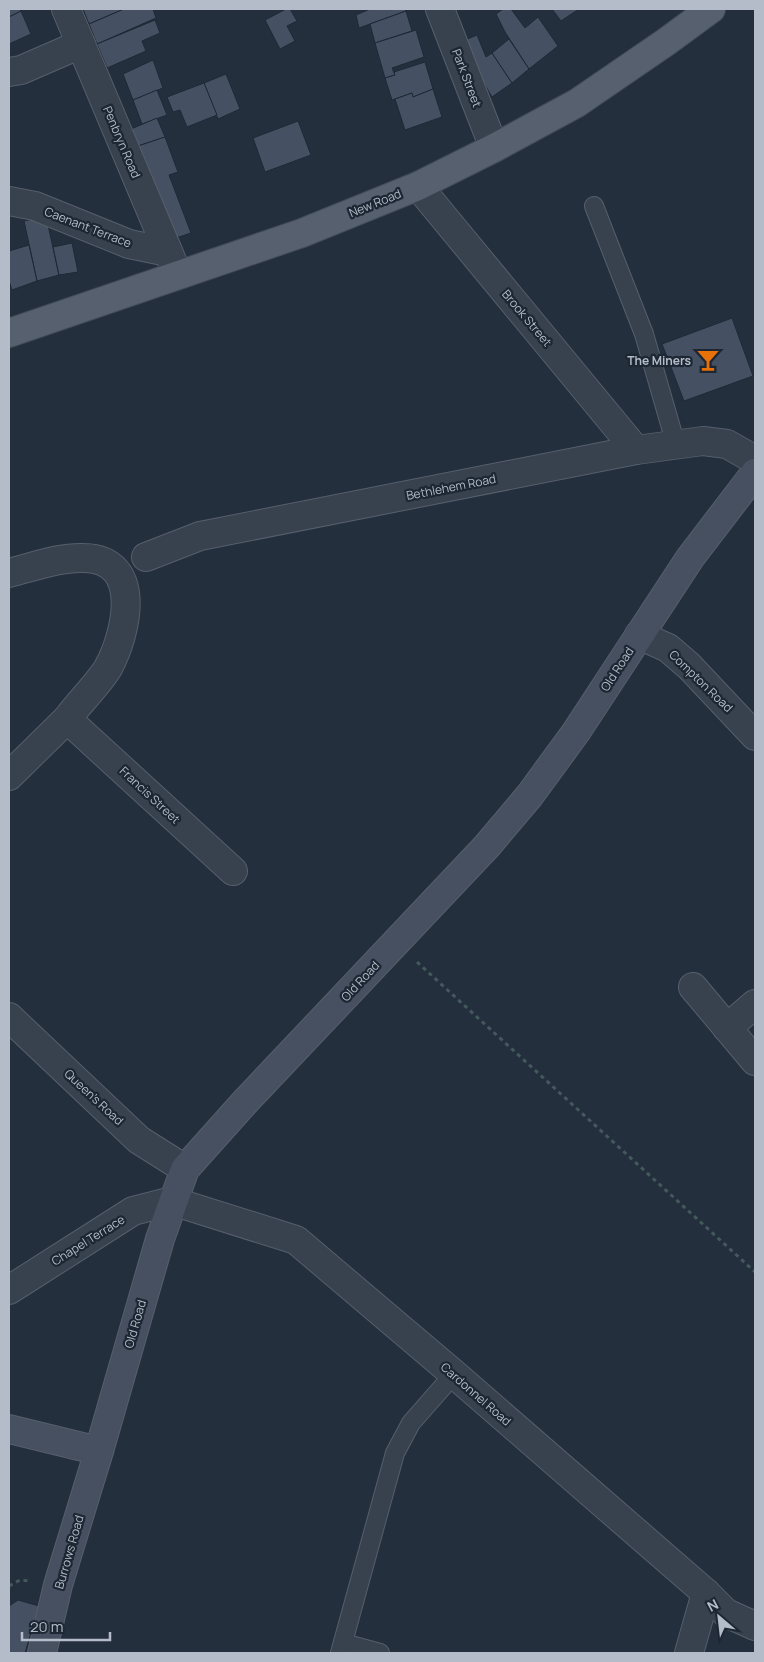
<svg xmlns="http://www.w3.org/2000/svg" width="764" height="1662" font-family="Manrope,sans-serif">
<style>
.building{fill:#455162;stroke:#1f2835}
.lines{fill:none;stroke-linecap:round;stroke-linejoin:round}
.lane-casing{stroke:#565f6c;stroke-width:20}
.street-casing{stroke:#565f6c;stroke-width:30}
.secondary-casing{stroke:#565f6c;stroke-width:30}
.primary-casing{stroke:#414a57;stroke-width:30}
.path{stroke:#44595c;stroke-width:3;stroke-dasharray:4 4;stroke-linecap:butt}
.lane{stroke:#38414e;stroke-width:18}
.street{stroke:#38414e;stroke-width:28}
.secondary{stroke:#465061;stroke-width:28}
.primary{stroke:#56606e;stroke-width:28}
.labels{text-anchor:middle;dominant-baseline:central;stroke-width:4.5;stroke-linejoin:round;paint-order:stroke}
.street-label{font-size:12px;fill:#b4bcc9;stroke:#1d2633}
.poi-label{font-size:12px;font-weight:bold;fill:#b4bcc9;stroke:#1d2633;text-anchor:end}
</style>
<rect width="100%" height="100%" fill="#242f3e"/>
<g class="building">
<polygon points="9,9 20,9 21,11 9,17"/>
<polygon points="83,9 124,9 89,24"/>
<polygon points="124,9 153,9 156,18 97,44 89,24"/>
<polygon points="286,9 290,9 297,21 287,26 295,41 280,49 265,20"/>
<polygon points="370,9 405,9 406,11 359,28 356,15"/>
<polygon points="503,9 511,9 525,28 538,17 558,46 529,69 505,32 496,14"/>
<polygon points="552,9 579,9 561,21"/>
<polygon points="21,11 31,34 9,44 9,17"/>
<polygon points="406,11 412,31 375,43 370,24"/>
<polygon points="155,20 160,33 142,41 146,51 107,68 97,44"/>
<polygon points="416,30 424,57 392,68 395,75 385,78 375,43"/>
<polygon points="477,35 486,57 492,53 512,83 492,97 474,66 465,40"/>
<polygon points="509,39 529,69 512,83 492,53"/>
<polygon points="153,60 163,88 133,100 123,74"/>
<polygon points="425,62 433,89 413,97 412,93 392,100 385,78 395,75 394,72"/>
<polygon points="226,74 240,109 218,119 204,83"/>
<polygon points="204,83 217,115 187,127 180,110 173,112 167,97"/>
<polygon points="433,89 442,117 405,130 395,99 412,93 413,97"/>
<polygon points="157,90 167,115 142,124 133,100"/>
<polygon points="157,118 165,137 138,146 131,129"/>
<polygon points="298,121 311,155 265,172 253,138"/>
<polygon points="165,137 178,172 169,175 191,233 173,239 138,146"/>
<polygon points="46,216 59,275 37,281 24,221"/>
<polygon points="72,243 78,272 59,275 53,247"/>
<polygon points="29,245 37,281 12,290 9,281 9,251"/>
<polygon points="732,318 753,376 684,401 662,344"/>
<polygon points="18,1600 39,1606 25,1653 9,1653 9,1606"/>
</g>
<g class="lines">
<defs>
<g id="lane">
<polyline points="594,206 644,334 676,445"/>
<polyline points="343,1643 380,1653"/>
<polyline points="340,1653 395,1453 411,1423 454,1374"/>
</g>
<g id="street">
<polyline points="66,9 178,275"/>
<polyline points="440,9 494,148"/>
<polyline points="9,72 21,70 81,44"/>
<polyline points="418,186 636,450"/>
<polyline points="9,201 35,206 129,244 168,252"/>
<polyline points="146,557 200,536 636,450 703,441 727,444 755,460"/>
<path d="M 9,573 C 33,567 59,557 84,558 C 144,559 127,633 108,668 C 99,683 78,704 67,719 L 233,871"/>
<polyline points="639,635 668,648 689,666 755,736"/>
<polyline points="9,776 67,719"/>
<polyline points="693,987 755,1061"/>
<polyline points="9,1017 139,1140 185,1169"/>
<polyline points="727,1028 755,1004"/>
<polyline points="9,1290 133,1211 172,1201 296,1240 454,1374 706,1593 726,1613 755,1626"/>
<polyline points="689,1653 706,1593"/>
</g>
<g id="secondary">
<polyline points="9,1429 99,1451"/>
<polyline points="42,1653 58,1585 99,1451 160,1239 185,1169 244,1103 487,846 530,795 576,732 690,558 755,473"/>
</g>
<polyline id="primary" points="9,333 302,233 418,186 494,148 577,103 666,42 711,9"/>
</defs>
<use href="#lane" class="lane-casing"/>
<use href="#street" class="street-casing"/>
<use href="#secondary" class="secondary-casing"/>
<use href="#primary" class="primary-casing"/>
<g class="path">
<polyline points="417,962 755,1272"/>
<polyline points="9,1586 20,1580 29,1581"/>
</g>
<use href="#lane" class="lane"/>
<use href="#street" class="street"/>
<use href="#secondary" class="secondary"/>
<use href="#primary" class="primary"/>
</g>
<defs>
<symbol id="bar-bare" viewBox="-9 -9 18 18"><path d="M-6-5H6L.8 .8V4.5H3.5V6h-7V4.5H-.8V.8Z" fill="#e8710a" stroke="#1d2633" stroke-width="2.5" paint-order="stroke"/></symbol>
</defs>
<g fill-rule="evenodd">
<use href="#bar-bare" x="692" y="344" width="32" height="32"/>
</g>
<g class="labels">
<g class="street-label">
<text transform="translate(467 78) rotate(69)">Park Street</text>
<text transform="translate(122 142) rotate(67)">Penbryn Road</text>
<text transform="translate(375 203) rotate(-22)">New Road</text>
<text transform="translate(88 227) rotate(21)">Caenant Terrace</text>
<text transform="translate(527 318) rotate(50)">Brook Street</text>
<text transform="translate(451 487) rotate(-11)">Bethlehem Road</text>
<text transform="translate(617 669) rotate(-57)">Old Road</text>
<text transform="translate(701 681) rotate(44)">Compton Road</text>
<text transform="translate(150 795) rotate(43)">Francis Street</text>
<text transform="translate(360 981) rotate(-47)">Old Road</text>
<text transform="translate(94 1097) rotate(43)">Queen's Road</text>
<text transform="translate(88 1240) rotate(-32)">Chapel Terrace</text>
<text transform="translate(135 1324) rotate(-74)">Old Road</text>
<text transform="translate(476 1394) rotate(41)">Cardonnel Road</text>
<text transform="translate(69 1552) rotate(-74)">Burrows Road</text>
</g>
<g class="poi-label">
<text x="691" y="360">The Miners</text>
</g>
</g>
<rect width="764" height="1662" fill="none" stroke="#b4bcc9" stroke-width="20"/>
<g transform="translate(719 1617) rotate(332)" stroke="#1d2633" stroke-width="4" paint-order="stroke">
<path d="M0-4L9 19L0 12L-9 19Z" fill="#b4bcc9"/>
<text y="-8" font-size="14" font-weight="bold" text-anchor="middle" fill="#b4bcc9">N</text>
</g>
<path d="M22 1632v8h88v-8" fill="none" stroke="#b4bcc9" stroke-width="2.5"/>
<text x="30" y="1632" font-size="15" fill="#b4bcc9" stroke="#1d2633" stroke-width="4" paint-order="stroke">20 m</text>
</svg>
